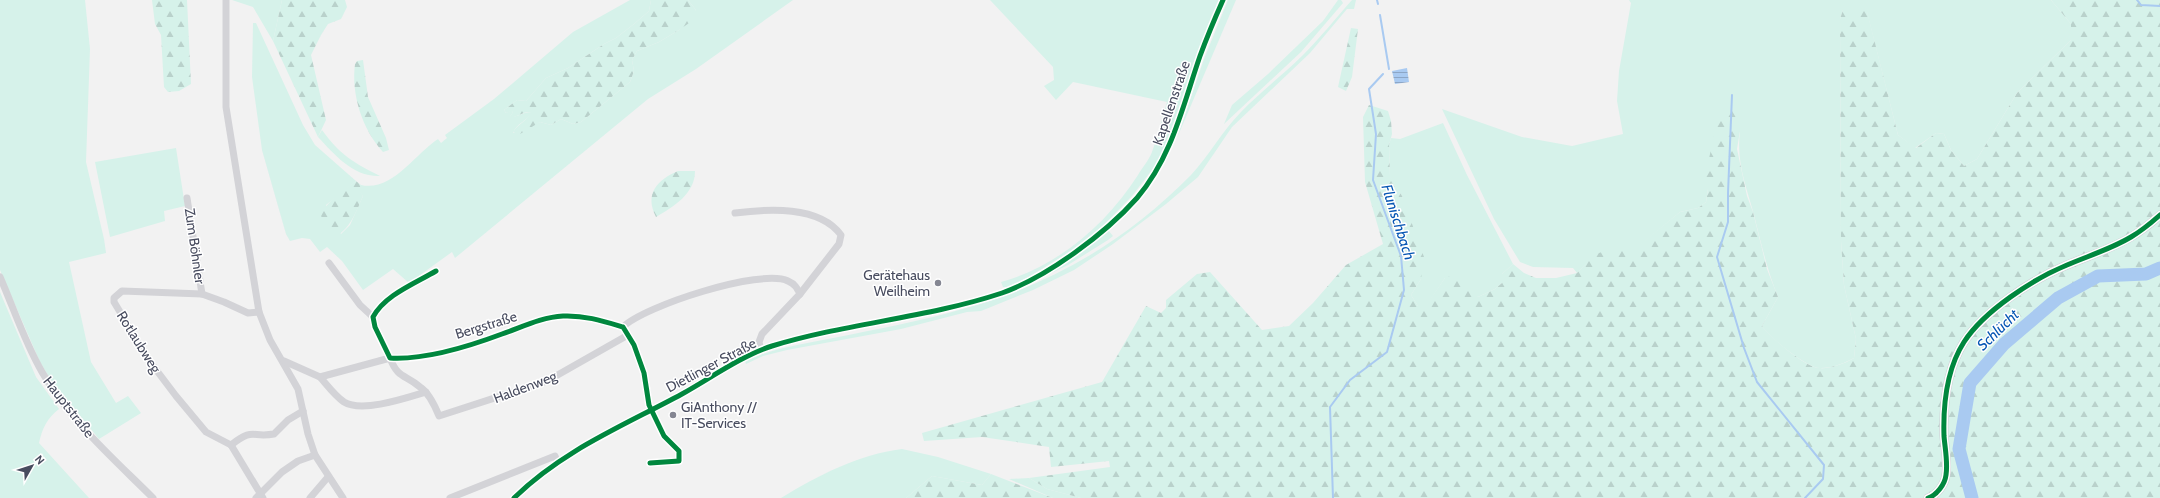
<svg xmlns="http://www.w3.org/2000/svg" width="2160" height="498" font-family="Cabin,sans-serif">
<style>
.green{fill:#d6f2ea}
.forest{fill:url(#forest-firs)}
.water{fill:url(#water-rules)}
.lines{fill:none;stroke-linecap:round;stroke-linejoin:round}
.stream{stroke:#a9caf1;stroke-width:2}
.river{stroke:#a9caf1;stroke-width:13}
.minor{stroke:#d3d3d7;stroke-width:7}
.major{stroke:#cccdd3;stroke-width:9}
.cycleway-casing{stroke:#fff;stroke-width:8}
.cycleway{stroke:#00873e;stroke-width:5}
.poi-dot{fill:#848692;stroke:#fff;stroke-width:1.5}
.labels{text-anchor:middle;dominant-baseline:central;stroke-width:3;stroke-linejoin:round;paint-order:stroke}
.street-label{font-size:14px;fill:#484c5f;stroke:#fff}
.poi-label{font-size:14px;fill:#484c5f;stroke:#fff;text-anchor:end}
.water-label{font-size:15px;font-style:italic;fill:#0656b4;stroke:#fff}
</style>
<defs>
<pattern id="forest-firs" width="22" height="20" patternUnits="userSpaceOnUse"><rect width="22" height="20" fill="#d6f2ea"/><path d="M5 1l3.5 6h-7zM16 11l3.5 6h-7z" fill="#b9d1cb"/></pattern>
<pattern id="water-rules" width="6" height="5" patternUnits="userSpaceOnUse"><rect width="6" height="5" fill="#a9caf1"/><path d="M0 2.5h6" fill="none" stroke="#8ca6c6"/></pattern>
</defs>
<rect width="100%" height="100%" fill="#f2f2f2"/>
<g class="green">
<polygon points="0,0 85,0 90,49 86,162 104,239 106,253 69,262 91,362 116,403 128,396 141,413 99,439 51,380 40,362 0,270"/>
<polygon points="232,0 282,0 273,41 253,7"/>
<path d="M 630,0 L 651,0 L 649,11 L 634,24 L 616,38 L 604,44 L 568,68 L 546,78 L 526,101 L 517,100 L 504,110 L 506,113 L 512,110 L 513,112 L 510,117 C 518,117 523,112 532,112 C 527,121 517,123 513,133 L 540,122 L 551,125 L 561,119 L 573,124 L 581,122 L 630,82 L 634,71 L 632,60 L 637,51 L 659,42 L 679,30 L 696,10 L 688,0 L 793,0 L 696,69 L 648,99 L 455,258 L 452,252 L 409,283 L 393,269 L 363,290 L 342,261 L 327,247 L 320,252 L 310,239 L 302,238 L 290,241 L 286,234 L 262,150 L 252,77 L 253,23 L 256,23 L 303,125 L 315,145 L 356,181 L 326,205 L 341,234 L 350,225 L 363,196 L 358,190 L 361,185 C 392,192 415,154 438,139 L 441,143 L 447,138 L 445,135 L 494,99 L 573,32 Z"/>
<path d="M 990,0 L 1219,0 L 1197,55 L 1170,136 L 1158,162 L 1132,196 L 1104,225 L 1074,249 L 1029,277 L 1008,287 L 1003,287 L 1001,282 C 1058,266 1106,225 1138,175 C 1142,168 1149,160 1152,152 C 1158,136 1162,118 1167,102 L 1073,82 L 1056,100 L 1044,86 L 1054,80 L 1053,67 Z"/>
<polygon points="1228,0 1236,0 1177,138 1204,59"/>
<polygon points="1338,0 1341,0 1343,3 1301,52 1224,124 1232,105 1268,74 1323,21"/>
<path d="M 1352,0 L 1356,0 L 1354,9 L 1347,9 L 1310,53 L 1232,127 L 1198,177 L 1166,204 L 1113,244 L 1074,270 L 1033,290 L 981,311 L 967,312 L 901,329 L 787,350 L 763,356 L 746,364 L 745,361 C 773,348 803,344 833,338 C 878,329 922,321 966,308 C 1053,284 1127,240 1191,175 C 1209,156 1222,131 1241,112 C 1260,92 1283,75 1303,55 C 1320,38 1336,18 1352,0 Z"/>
<path d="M 1629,0 L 2051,0 L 2071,24 L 2071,40 L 2017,93 L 1977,159 L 1964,166 L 1951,150 L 1944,134 L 1936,133 L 1915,148 L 1898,135 L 1867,12 L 1843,10 L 1840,19 L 1841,241 L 1844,285 L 1856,339 L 1854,358 C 1845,363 1830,369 1819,368 C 1806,367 1769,337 1762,326 L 1778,297 C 1767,270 1761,243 1754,215 C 1746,186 1736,162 1740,131 L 1708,189 L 1706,202 L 1698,208 L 1680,212 L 1632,252 C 1601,251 1599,250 1577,273 L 1573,268 L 1533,267 L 1520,262 L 1494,219 L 1442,109 L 1522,137 L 1572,146 L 1623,134 L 1617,101 L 1619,71 L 1631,3 Z"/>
<polygon points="1443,123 1467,175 1513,264 1502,274 1502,283 1495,289 1478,297 1445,278 1426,306 1418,306 1411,295 1421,279 1402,196 1390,177 1389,145 1391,138 1400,139"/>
<path d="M 322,130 C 339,154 354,163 380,176 C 353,177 335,155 318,137 Z"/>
<polygon points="176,148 185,206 164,211 165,221 110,237 95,162"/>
<polygon points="1108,230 1113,236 1108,240 1068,265 1043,277 1043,276 1081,253"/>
<path d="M 0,292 L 36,377 L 59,409 C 47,418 42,429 39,443 L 89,498 L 0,498 Z"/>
<path d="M 902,449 L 938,457 L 991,474 L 982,485 L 932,476 L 906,498 L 781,498 C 817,476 859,454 902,449 Z"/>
<polygon points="1029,478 1047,489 1081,498 1053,498 1009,479"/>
</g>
<g class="forest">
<polygon points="152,0 187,0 191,84 179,91 168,92 164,87 161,35 155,24"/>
<polygon points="282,0 345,0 347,7 341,19 328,24 321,35 311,55 326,120 318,137 273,41"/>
<path d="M 651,0 L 688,0 L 696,10 L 692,21 L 679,30 L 659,42 L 637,51 L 632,60 L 634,71 L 630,82 L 581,122 L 573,124 L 561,119 L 551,125 L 540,122 L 520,134 L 513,132 C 518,124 527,121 531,112 C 523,111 518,117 509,118 L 513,112 L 512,111 L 506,113 L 504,110 L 517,100 L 526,101 L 546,78 L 568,68 L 604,44 L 616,38 L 634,24 L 649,11 Z"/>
<path d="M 2051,0 L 2160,0 L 2160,498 L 1081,498 L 1047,489 L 1029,478 L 1110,467 L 1109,461 L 1051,467 L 1049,447 L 982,437 L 924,441 L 922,433 L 1102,382 L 1146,306 L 1161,313 L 1166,308 L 1166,300 L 1197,274 L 1210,272 L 1262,330 L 1289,326 L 1313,303 L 1346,265 L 1383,244 L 1365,182 L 1363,117 L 1369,105 L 1388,111 L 1391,121 L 1392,134 L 1389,145 L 1390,176 L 1402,196 L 1424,257 L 1421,279 L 1411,295 L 1418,306 L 1426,305 L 1445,278 L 1460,273 L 1478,297 L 1495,289 L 1502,283 L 1502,274 L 1513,264 L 1524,273 L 1536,278 L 1556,278 L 1577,273 L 1594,255 L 1604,251 L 1632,251 L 1680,212 L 1698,208 L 1706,202 L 1708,189 L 1704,181 L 1716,127 L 1728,109 L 1734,108 L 1740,131 L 1737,149 L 1747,196 L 1753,212 L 1767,269 L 1778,297 L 1762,326 C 1770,337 1805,367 1819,368 C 1830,369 1844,364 1854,358 L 1856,339 L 1844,285 L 1841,241 L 1840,19 L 1843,10 L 1860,8 L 1867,11 L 1898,135 L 1916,148 L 1936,133 L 1944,134 L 1951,150 L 1964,166 L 1977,159 L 2017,93 L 2071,40 L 2071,24 Z"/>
<polygon points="1351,28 1358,29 1352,77 1346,91 1338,87"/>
<path d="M 363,60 L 368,97 L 386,138 L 389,150 L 383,152 C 362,129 351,94 355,64 L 357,61 Z"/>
<path d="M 678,171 L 695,171 C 695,194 673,207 656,217 C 644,194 657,180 678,171 Z"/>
<path d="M 356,181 L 361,185 L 359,190 L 363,196 C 356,212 350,230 333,238 L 324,228 L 321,215 C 329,199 342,191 356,181 Z"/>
<polygon points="991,474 1053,498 906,498 932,476 982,485"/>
</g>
<polygon class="water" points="1407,68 1409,82 1395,84 1392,71"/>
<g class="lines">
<g class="stream">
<polyline points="1377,0 1378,4"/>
<polyline points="2137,0 2141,5 2160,6"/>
<polyline points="1380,15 1389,69"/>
<polyline points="1732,95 1728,193 1728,222 1717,257 1744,348 1757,382 1824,465 1823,479 1805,498"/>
<polyline points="1333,498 1330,407 1350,380 1387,352 1404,290 1401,256 1373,180 1376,134 1369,89 1383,74"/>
</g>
<polyline class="river" points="1972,498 1959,449 1970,383 2004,344 2058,298 2098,276 2146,274 2160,268"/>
<g class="minor">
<polyline points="226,0 226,107 259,312 270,340 298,389 308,434 315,455 343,498"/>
<polyline points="187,198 202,294"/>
<path d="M 735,213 C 767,209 819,205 841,235 L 839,244 L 800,294"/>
<polyline points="329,263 360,305 373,317"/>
<path d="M 436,271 C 414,284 385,295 373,317 L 375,327 L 390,358 C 424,360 470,346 502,334 C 522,327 542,317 563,316 C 584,315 603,321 623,327 L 634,345 L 644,373 L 649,405 L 664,436 L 679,451 L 679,461 L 650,463"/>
<path d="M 0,277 C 14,309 25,343 42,372 C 70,421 114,459 153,498"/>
<polyline points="259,312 248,313 224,302 202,294 122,291 114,298 114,302 151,363 176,396 206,432 231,445 263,498"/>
<path d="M 623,327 C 644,306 761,268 788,281 C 795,284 797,288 800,294 L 762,334 L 759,342 L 761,350"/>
<path d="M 284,361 L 320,377 L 390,358 C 398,379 405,374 420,387 C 429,393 435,406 439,416 L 547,381 L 628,335"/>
<path d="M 320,377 C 327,385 335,396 344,402 C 362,413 406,398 426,392"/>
<path d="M 231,445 C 254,427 251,438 274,434 L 288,420 L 303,411"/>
<polyline points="256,498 282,472 298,461 315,455"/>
<polyline points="310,498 328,477"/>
<polyline points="450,498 555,456 557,461"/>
<path d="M 514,498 C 563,450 623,426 682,394 C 709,379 743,355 772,346 C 847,323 927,318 1002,293 C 1047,277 1105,234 1137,198 C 1172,157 1183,105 1200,56 C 1207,37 1215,18 1223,0"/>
</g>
<path class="major" d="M 1928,498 C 1937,495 1945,484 1946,475 C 1948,462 1945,449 1944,436 C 1943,404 1946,370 1964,342 C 1984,311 2033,279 2067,265 C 2088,256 2111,249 2131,237 C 2141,231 2151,223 2160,215"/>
<defs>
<g id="cycleway">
<path d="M 436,271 C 414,284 385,295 373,317 L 375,327 L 390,358 C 424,360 470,346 502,334 C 522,327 542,317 563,316 C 584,315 603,321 623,327 L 634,345 L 644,373 L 649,405 L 664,436 L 679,451 L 679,461 L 650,463"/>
<path d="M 514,498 C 563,450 623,426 682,394 C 709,379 743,355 772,346 C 847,323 927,318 1002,293 C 1047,277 1105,234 1137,198 C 1172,157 1183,105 1200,56 C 1207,37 1215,18 1223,0"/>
<path d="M 1928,498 C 1937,495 1945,484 1946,475 C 1948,462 1945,449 1944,436 C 1943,404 1946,370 1964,342 C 1984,311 2033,279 2067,265 C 2088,256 2111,249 2131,237 C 2141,231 2151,223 2160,215"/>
</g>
</defs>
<use href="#cycleway" class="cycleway-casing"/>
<use href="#cycleway" class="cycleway"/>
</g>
<g class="poi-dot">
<circle cx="938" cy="283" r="4"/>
<circle cx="673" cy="415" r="4"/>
</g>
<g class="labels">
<g class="street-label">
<text transform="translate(1171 103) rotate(-71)">Kapellenstraße</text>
<text transform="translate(195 246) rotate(82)">Zum Böhnler</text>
<text transform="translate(486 325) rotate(-17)">Bergstraße</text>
<text transform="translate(139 342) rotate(58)">Rotlaubweg</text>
<text transform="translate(711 365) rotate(-28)">Dietlinger Straße</text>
<text transform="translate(525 387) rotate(-21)">Haldenweg</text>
<text transform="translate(69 407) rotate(52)">Hauptstraße</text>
</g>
<g class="poi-label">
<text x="930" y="275">Gerätehaus<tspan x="930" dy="16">Weilheim</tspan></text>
<text x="681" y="407" text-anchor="start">GiAnthony //<tspan x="681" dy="16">IT-Services</tspan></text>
</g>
<g class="water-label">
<text transform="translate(1398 222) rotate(72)">Flunischbach</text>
<text transform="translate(1998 330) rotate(-44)">Schlücht</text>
</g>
</g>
<g transform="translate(32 466) rotate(51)" stroke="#ffffff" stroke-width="3" paint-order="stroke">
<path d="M0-3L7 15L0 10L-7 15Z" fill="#484c5f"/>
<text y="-6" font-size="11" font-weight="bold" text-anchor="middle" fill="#484c5f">N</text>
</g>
</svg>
